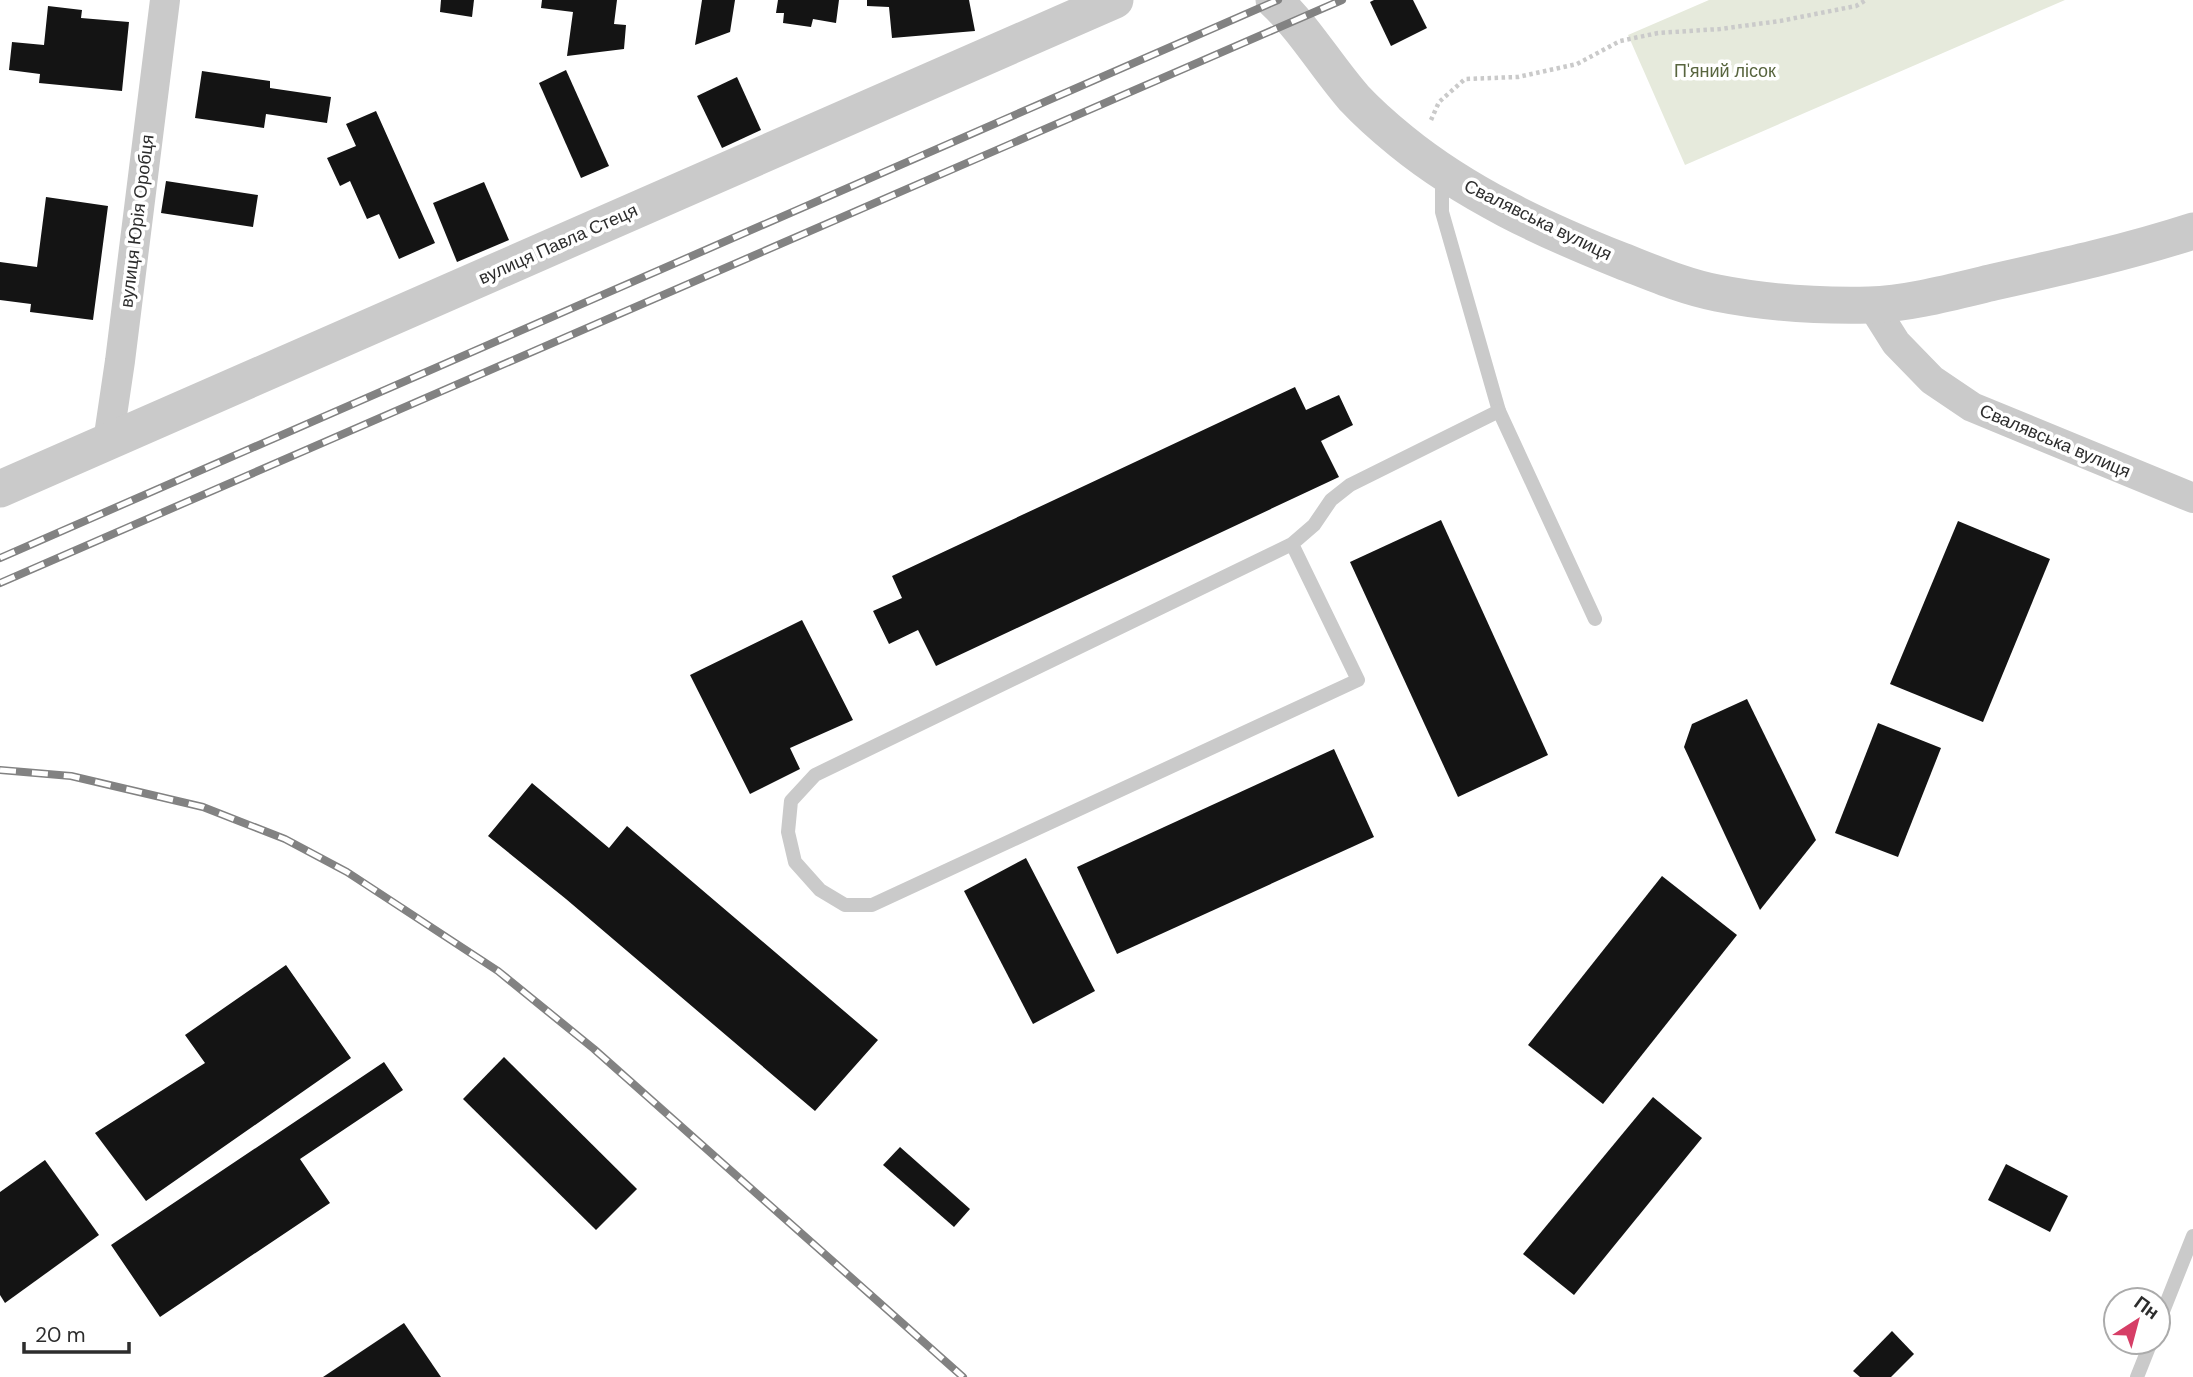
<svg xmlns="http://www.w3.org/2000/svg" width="2193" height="1377" font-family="'DM Sans',sans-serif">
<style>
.green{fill:#e6eadc}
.building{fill:#141414}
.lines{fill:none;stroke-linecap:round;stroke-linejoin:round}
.path{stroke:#cacaca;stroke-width:4.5;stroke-dasharray:3.5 3.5;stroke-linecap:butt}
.service{stroke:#cacaca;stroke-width:14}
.minor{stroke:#cacaca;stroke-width:30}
.tertiary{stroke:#cacaca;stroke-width:37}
.rail-casing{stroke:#828282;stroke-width:8}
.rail{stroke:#fff;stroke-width:5;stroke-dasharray:16;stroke-linecap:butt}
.labels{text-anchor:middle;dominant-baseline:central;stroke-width:7;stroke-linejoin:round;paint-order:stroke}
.park-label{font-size:18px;fill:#58653f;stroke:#fff}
.street-label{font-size:18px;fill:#2d2d2d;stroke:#fff}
</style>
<rect width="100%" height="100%" fill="#fff"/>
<polygon class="green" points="1709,0 2065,0 1685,165 1628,35"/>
<g class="building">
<polygon points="441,0 474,0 472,17 440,12"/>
<polygon points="542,0 617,0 614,24 626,25 624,49 567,56 573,12 541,8"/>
<polygon points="702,0 735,0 730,32 695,45"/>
<polygon points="778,0 839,0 836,23 813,19 811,27 783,23 784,13 776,13"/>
<polygon points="867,0 969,0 975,31 892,38 889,7 867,6"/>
<polygon points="1374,0 1413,0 1427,28 1391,46 1370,2"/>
<polygon points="48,6 82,10 81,18 129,22 122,91 39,83 40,74 9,70 12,42 44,45"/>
<polygon points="566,70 609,166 581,178 539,83"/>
<polygon points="202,71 270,81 270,88 331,97 327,123 266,114 264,128 195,118"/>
<polygon points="737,77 761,130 722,148 697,96"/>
<polygon points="376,111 435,243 399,259 379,214 367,219 350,181 340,186 327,158 356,146 346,124"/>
<polygon points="166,181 258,195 253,227 161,213"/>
<polygon points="484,182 509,240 457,262 433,203"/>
<polygon points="46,197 108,206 93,320 30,312 31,304 0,300 0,262 37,267"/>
<polygon points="1295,387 1306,410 1339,395 1353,425 1321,441 1339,477 936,666 918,630 889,644 873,611 902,598 892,576"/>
<polygon points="1441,520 1548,755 1458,797 1350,562"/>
<polygon points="1958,521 2050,559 1983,722 1890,684"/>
<polygon points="802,620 853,720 790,748 800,769 750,794 690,675"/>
<polygon points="1747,699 1816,840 1760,910 1684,747 1692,724"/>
<polygon points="1878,723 1941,748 1898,857 1835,833"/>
<polygon points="1334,749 1374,837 1117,954 1077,867"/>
<polygon points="532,783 609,848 627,826 878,1040 815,1111 566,899 488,836"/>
<polygon points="1026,858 1095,991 1033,1024 964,891"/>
<polygon points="1662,876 1737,935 1603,1104 1528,1045"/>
<polygon points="286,965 351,1058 146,1201 95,1133 205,1063 185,1035"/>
<polygon points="504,1057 637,1189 596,1230 463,1099"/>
<polygon points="384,1062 403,1090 300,1159 330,1203 160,1317 111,1245"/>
<polygon points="1653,1097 1702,1138 1574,1295 1523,1254"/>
<polygon points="900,1147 970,1209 954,1227 883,1165"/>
<polygon points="45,1160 99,1235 5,1303 0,1295 0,1192"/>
<polygon points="2006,1164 2068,1196 2050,1232 1988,1200"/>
<polygon points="404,1323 441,1377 323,1377"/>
<polygon points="1892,1331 1914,1354 1891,1377 1860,1377 1853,1371"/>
</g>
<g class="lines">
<polyline class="path" points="1431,120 1439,102 1465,79 1518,77 1577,64 1620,41 1658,33 1720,29 1780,21 1856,6 1866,0"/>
<g class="service">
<polyline points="1442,177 1442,212 1499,411 1595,619"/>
<polyline points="1292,544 1358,680 872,905 845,905 820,890 795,862 788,832 791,801 815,775 1292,544 1314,525 1331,500 1350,485 1499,411"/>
<polyline points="2158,1324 2193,1236"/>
<polyline points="2137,1377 2151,1342"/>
</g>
<g class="minor">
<polyline points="1872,305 1896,343 1932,380 1972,407 2193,498"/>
<polyline points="108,442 120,361 165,0"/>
</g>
<g class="tertiary">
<path d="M 1274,0 C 1305,29 1326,66 1354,98 C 1368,113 1385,128 1401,141 C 1466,194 1544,230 1622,261 C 1653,273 1685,287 1717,293 C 1767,303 1819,306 1869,305 C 1908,304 1956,291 1994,282 C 2061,267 2128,252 2193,231"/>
<polyline points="0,489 1115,0"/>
</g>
<defs>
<g id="rail">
<polyline points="0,558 1278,0"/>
<polyline points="0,583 1342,0"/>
<polyline points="0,770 71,776 203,807 285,839 347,872 498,971 594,1049 963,1377"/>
</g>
</defs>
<use href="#rail" class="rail-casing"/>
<use href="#rail" class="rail"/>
</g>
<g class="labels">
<g class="park-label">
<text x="1725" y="71">П'яний лісок</text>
</g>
<g class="street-label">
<text transform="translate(1538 220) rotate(26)">Свалявська вулиця</text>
<text transform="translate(137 221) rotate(-83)">вулиця Юрія Оробця</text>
<text transform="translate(558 244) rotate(-24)">вулиця Павла Стеця</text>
<text transform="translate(2055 441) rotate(23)">Свалявська вулиця</text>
</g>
</g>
<g transform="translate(2137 1321) rotate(36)"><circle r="33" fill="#ffffff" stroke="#ababab" stroke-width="2"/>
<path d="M0-5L12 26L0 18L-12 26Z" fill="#d63e66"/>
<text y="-10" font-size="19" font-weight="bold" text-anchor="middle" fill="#2d2d2d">Пн</text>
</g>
<path d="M24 1342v10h105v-10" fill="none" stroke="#2d2d2d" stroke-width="3.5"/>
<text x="35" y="1342" font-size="21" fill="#2d2d2d" stroke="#ffffff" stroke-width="5" paint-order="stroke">20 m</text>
</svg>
